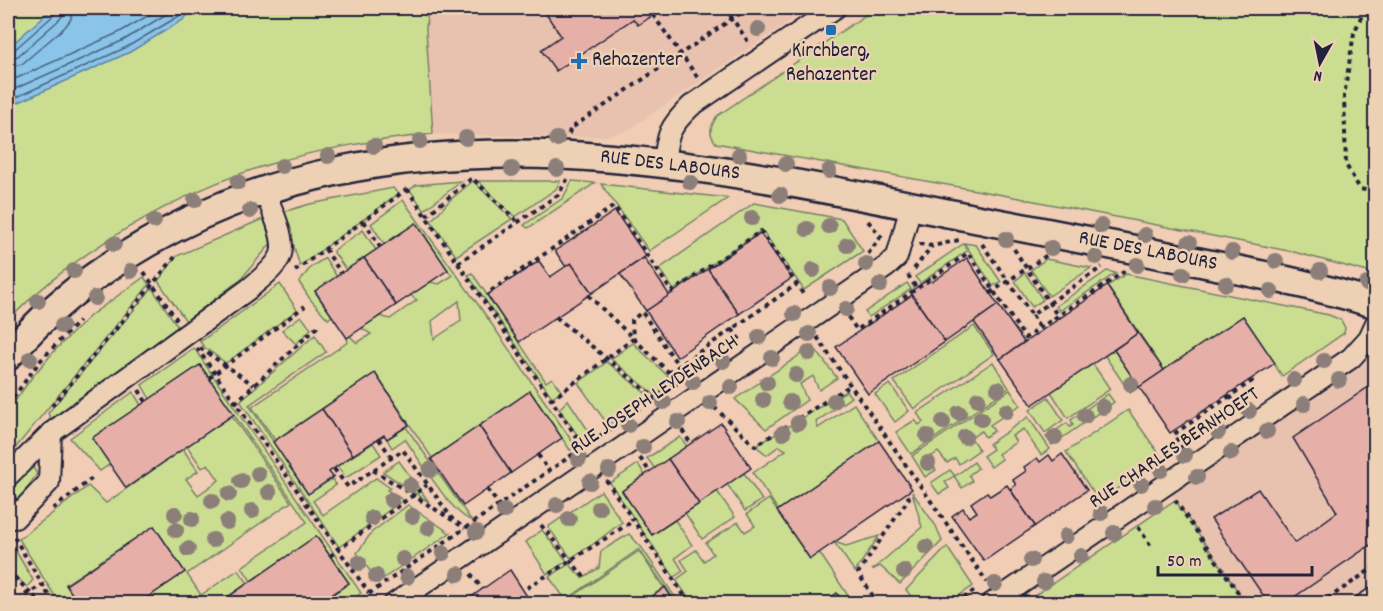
<svg xmlns="http://www.w3.org/2000/svg" width="1383" height="611" font-family="Dekko,sans-serif">
<style>
.built{fill:#e9c1af}
.green{fill:#cadd91;stroke:#768066;stroke-width:1.5;fill-rule:evenodd}
.water{fill:#8ac4e9;stroke:#6083a3;stroke-width:1.5}
.lines{fill:none;stroke-linecap:round;stroke-linejoin:round}
.shore{stroke:#4c6381;stroke-width:1.5}
.building{fill:#e6b0a9;stroke:#22223b;stroke-width:1.5}
.minor-casing{stroke:#22223b;stroke-width:24}
.secondary-casing{stroke:#22223b;stroke-width:32}
.path{stroke:#22223b;stroke-width:4;stroke-dasharray:4.5 4.5;stroke-linecap:butt}
.minor{stroke:#eed1b4;stroke-width:20}
.secondary{stroke:#eed1b4;stroke-width:27}
.tree{fill:#8c7e79}
.poi-dot{fill:#1f6fb2;stroke:#eed1b4;stroke-width:2}
.labels{text-anchor:middle;dominant-baseline:central;stroke-width:5;stroke-linejoin:round;paint-order:stroke}
.poi-label{font-size:21px;fill:#22223b;stroke:#eed1b4}
.street-label{font-size:21px;fill:#22223b;stroke:#eed1b4}
</style>
<rect width="100%" height="100%" fill="#f0cdb4"/>
<filter id="ink" filterUnits="userSpaceOnUse"><feTurbulence type="fractalNoise" baseFrequency=".0167" numOctaves="2"/><feDisplacementMap in="SourceGraphic" scale="12" xChannelSelector="R" yChannelSelector="G"/><feConvolveMatrix kernelMatrix="1 2 1 2 8 2 1 2 1" color-interpolation-filters="sRGB"/></filter>
<g filter="url(#ink)">
<g class="built">
<polygon points="428,8 809,8 628,130 604,136 569,137 433,134 426,29"/>
<polygon points="1375,341 1375,603 1246,603 1165,485"/>
</g>
<g class="green">
<path d="M 8,8 L 428,8 L 426,29 L 433,134 C 377,140 321,148 267,165 C 178,192 72,253 8,321 Z"/>
<path d="M 876,8 L 1375,8 L 1375,274 L 1294,252 L 1014,197 L 716,143 C 708,133 710,127 717,116 Z"/>
<polygon points="462,181 424,210 410,190 416,185"/>
<polygon points="473,181 512,219 456,256 431,221 450,200"/>
<polygon points="478,181 560,181 556,189 515,217"/>
<polygon points="572,181 595,183 528,228 524,225 563,198"/>
<polygon points="601,184 728,198 649,251"/>
<polygon points="393,188 398,194 300,266 283,212 310,204"/>
<path d="M 403,200 L 482,310 L 576,447 L 570,450 L 530,391 L 432,458 L 375,373 L 275,440 L 252,407 L 348,342 L 347,338 L 350,336 L 357,343 L 371,334 L 361,328 L 380,316 L 390,319 L 417,300 L 410,295 L 430,282 L 439,284 L 452,276 L 416,223 L 384,244 L 371,224 ZM 459,301 L 461,321 L 434,339 L 432,321 Z"/>
<polygon points="754,203 842,219 863,251 804,290 762,230 674,290 659,269"/>
<polygon points="265,218 273,241 241,279 186,321 158,281 177,256"/>
<polygon points="363,230 376,250 346,270 333,251"/>
<polygon points="964,243 976,245 1001,282 993,286"/>
<polygon points="963,244 967,251 920,283 915,277"/>
<polygon points="325,258 337,277 315,292 332,316 328,319 310,299 299,282 311,267"/>
<polygon points="1046,259 1091,268 1049,296 1031,270"/>
<polygon points="1107,271 1116,273 1059,311 1056,306"/>
<polygon points="472,273 546,382 552,378 561,391 552,397 468,275"/>
<polygon points="1025,273 1043,300 1032,307 1015,281"/>
<polygon points="1126,274 1329,315 1341,320 1345,328 1344,333 1282,376 1243,316 1164,370 1107,286"/>
<polygon points="144,277 149,285 8,457 8,411 32,377 57,348 91,315"/>
<polygon points="907,283 911,289 869,317 865,312"/>
<polygon points="280,284 297,310 226,363 204,347 200,342"/>
<polygon points="152,288 178,327 51,419 48,413"/>
<polygon points="301,316 311,329 296,344 282,330"/>
<polygon points="974,326 994,354 914,409 894,381"/>
<polygon points="315,335 326,352 249,405 308,494 332,479 336,485 313,501 323,515 376,478 390,488 387,490 403,500 339,547 240,401"/>
<polygon points="633,343 674,382 655,395 611,359"/>
<polygon points="813,346 837,378 819,390 813,376 800,384 807,400 766,429 735,399"/>
<polygon points="194,348 361,593 347,603 319,603 349,583 316,536 251,581 242,567 307,522 200,365 150,399 142,385"/>
<polygon points="1114,350 1139,387 1130,393 1105,356"/>
<polygon points="607,362 650,397 608,425 578,383"/>
<polygon points="993,362 1009,388 911,454 896,432 915,420 919,425 923,422 917,413"/>
<polygon points="1093,364 1110,389 1068,418 1051,392"/>
<polygon points="890,384 909,411 895,422 875,394"/>
<polygon points="1010,390 1020,405 990,425 994,431 985,437 981,431 971,438 979,450 959,464 955,458 947,463 938,452 928,459 936,470 925,477 912,456"/>
<polygon points="846,391 851,397 816,422 818,428 854,404 879,441 778,510 753,473 786,450 779,446 767,455 756,446"/>
<polygon points="133,392 141,405 110,464 100,471 70,438"/>
<polygon points="1108,394 1114,402 1052,445 1046,437 1067,423 1070,427 1073,425 1071,420"/>
<polygon points="1048,397 1063,420 1045,433 1030,410"/>
<polygon points="568,400 592,436 583,443 559,409"/>
<polygon points="1128,410 1162,458 1099,501 1066,452"/>
<polygon points="232,416 291,502 187,574 201,595 238,570 248,583 218,603 155,604 142,601 185,572 154,526 66,584 79,603 59,603 19,539 88,486 106,503 183,449 198,471 186,479 198,495 219,480 208,464 202,468 187,446"/>
<polygon points="1028,417 1050,449 1041,455 1023,429 1012,436 1016,442 998,454 1002,459 991,467 983,456 993,449 989,444"/>
<path d="M 406,427 L 471,520 C 452,515 418,457 405,439 L 392,448 L 387,439 Z"/>
<polygon points="680,437 687,446 655,469 647,458"/>
<polygon points="373,443 381,455 346,478 337,466"/>
<polygon points="399,461 429,502 383,472"/>
<polygon points="974,462 978,468 969,475 972,481 962,488 954,476 945,482 949,488 939,494 931,483 950,470 955,476"/>
<polygon points="638,464 645,475 622,491 652,535 675,520 692,545 675,558 683,571 674,577 610,483"/>
<polygon points="32,466 37,474 18,501 10,485 20,475"/>
<polygon points="744,473 762,500 745,511 727,484"/>
<polygon points="601,491 622,522 592,545 571,558 548,527"/>
<polygon points="717,491 735,517 702,539 685,513"/>
<polygon points="912,492 936,526 942,541 900,584 880,566 872,570 922,527"/>
<polygon points="769,499 809,558 819,552 853,603 844,603 837,594 822,603 692,603 676,580 688,571 681,560 696,550 704,561 713,554 706,543 738,522 745,532 755,526 747,514"/>
<polygon points="1175,500 1246,603 1024,603"/>
<polygon points="408,505 450,533 378,582 357,553 372,532"/>
<polygon points="542,530 567,561 547,574 526,542"/>
<polygon points="629,534 642,548 679,603 676,603 639,549 566,600 549,577 569,564 582,578 599,568 601,551"/>
<polygon points="879,536 855,572 834,542 846,546"/>
<polygon points="8,538 33,580 27,587 8,569"/>
<polygon points="947,547 973,586 948,603 912,603 915,601 906,590"/>
<polygon points="639,551 664,588 641,603 562,604"/>
</g>
<polygon class="water" points="53,8 195,8 183,20 130,52 8,107 8,48"/>
<g class="lines">
<g class="shore">
<polyline points="8,52 14,50 54,15 56,8"/>
<polyline points="8,59 18,56 59,20 63,15 64,8"/>
<polyline points="8,68 22,64 65,27 71,19 73,8"/>
<polyline points="8,82 120,32 161,8"/>
<polyline points="8,92 124,40 176,8"/>
<polyline points="8,101 127,47 179,16 186,8"/>
</g>
</g>
<g class="building">
<polygon points="542,8 664,8 638,25 633,19 556,71 541,50 561,36"/>
<polygon points="615,211 646,256 592,293 571,263 566,267 555,251"/>
<polygon points="416,223 448,270 396,305 364,258"/>
<polygon points="760,233 792,278 739,314 708,269"/>
<polygon points="364,258 396,305 347,338 315,291"/>
<polygon points="644,258 670,296 646,311 620,274"/>
<polygon points="967,258 998,305 945,342 910,292 930,278 932,282"/>
<polygon points="539,261 550,277 571,263 592,293 519,342 487,295"/>
<polygon points="708,269 739,314 677,357 646,311"/>
<polygon points="1107,286 1138,333 1032,405 1000,359"/>
<polygon points="912,295 945,342 868,394 836,347"/>
<polygon points="998,305 1024,342 1000,359 974,322"/>
<polygon points="1243,316 1275,363 1170,433 1139,387"/>
<polygon points="1138,333 1164,370 1139,387 1114,350"/>
<polygon points="200,365 234,414 126,488 92,438"/>
<polygon points="375,373 409,425 387,439 384,435 353,455 322,409"/>
<polygon points="1376,382 1376,541 1284,604 1269,604 1211,519 1258,489 1295,543 1337,512 1293,438"/>
<polygon points="530,391 562,438 511,473 479,426"/>
<polygon points="322,409 353,455 329,472 333,477 335,476 308,494 273,442"/>
<polygon points="721,423 751,468 699,504 668,459"/>
<polygon points="479,426 511,473 463,506 431,459"/>
<polygon points="879,441 912,489 810,559 777,511"/>
<polygon points="1062,454 1087,490 1035,526 1010,489 1016,485 1013,480 1026,471 1024,467 1037,458 1040,462 1049,455 1053,461"/>
<polygon points="668,459 699,504 652,535 622,491"/>
<polygon points="1007,485 1035,526 984,561 952,516 963,508 969,517 977,512 971,503 987,492 990,496"/>
<polygon points="154,526 185,572 138,604 79,604 66,585"/>
<polygon points="316,536 349,583 321,602 218,604"/>
<polygon points="510,570 532,604 461,604 507,572"/>
<polygon points="665,587 676,604 642,604 664,588"/>
<polygon points="837,593 844,604 822,604"/>
</g>
<g class="lines">
<defs>
<g id="minor">
<path d="M 664,164 C 667,134 669,127 691,106 L 835,8"/>
<path d="M 8,476 L 51,433 L 250,288 C 260,279 277,267 281,254 C 286,237 270,206 264,190"/>
<polyline points="8,507 15,518 49,482 51,433"/>
<polyline points="394,604 886,267 897,257 911,206"/>
<polyline points="991,604 1351,358 1369,338 1376,323"/>
<polyline points="1365,604 1376,597"/>
</g>
<path id="secondary" d="M 8,356 C 46,310 95,273 147,243 C 407,93 711,166 987,221 C 1051,233 1115,246 1178,258 C 1245,271 1311,284 1376,304"/>
</defs>
<use href="#minor" class="minor-casing"/>
<use href="#secondary" class="secondary-casing"/>
<g class="path">
<polyline points="725,8 749,43"/>
<polyline points="1365,8 1354,33 1344,96 1346,165 1360,189 1376,192"/>
<polyline points="653,15 698,78"/>
<polyline points="569,134 570,129 748,8"/>
<polyline points="407,189 585,449"/>
<polyline points="426,216 472,178 518,222"/>
<polyline points="364,221 380,247"/>
<polyline points="868,221 882,238"/>
<polyline points="919,244 933,246 959,240"/>
<polyline points="982,244 1032,315 1102,267"/>
<polyline points="325,249 341,273"/>
<polyline points="1014,249 1059,318"/>
<polyline points="868,254 880,238"/>
<polyline points="458,263 558,195 568,178"/>
<polyline points="914,269 932,246"/>
<polyline points="295,271 407,189"/>
<polyline points="144,272 177,320"/>
<polyline points="908,275 917,289"/>
<polyline points="491,291 614,206 672,292 761,231 805,297"/>
<polyline points="990,293 1047,255"/>
<polyline points="588,295 679,382"/>
<polyline points="1032,315 1040,328"/>
<polyline points="556,317 655,398"/>
<polyline points="848,317 857,330 968,253 1025,338 1125,271"/>
<polyline points="732,329 740,340"/>
<polyline points="817,337 987,582"/>
<polyline points="197,348 369,593"/>
<polyline points="200,348 254,385"/>
<polyline points="669,373 797,284"/>
<polyline points="209,378 305,306"/>
<polyline points="139,390 146,402"/>
<polyline points="1230,396 1239,410"/>
<polyline points="551,400 633,339 632,320 642,312 686,377"/>
<polyline points="235,403 318,326"/>
<polyline points="8,405 39,362 79,321"/>
<polyline points="52,406 175,257"/>
<polyline points="714,407 755,446 851,385"/>
<polyline points="682,430 691,444"/>
<polyline points="379,439 392,458"/>
<polyline points="1183,449 1174,434 1252,381 1251,380"/>
<polyline points="538,455 549,471"/>
<polyline points="640,458 650,472"/>
<polyline points="334,469 348,487 403,450 453,520"/>
<polyline points="373,470 465,528"/>
<polyline points="606,480 690,604"/>
<polyline points="487,489 499,505"/>
<polyline points="1175,500 1246,604"/>
<polyline points="53,509 95,476"/>
<polyline points="541,525 585,578"/>
<polyline points="1138,527 1151,546"/>
<polyline points="14,537 54,604"/>
<polyline points="330,556 427,485"/>
<polyline points="8,571 42,604"/>
<polyline points="471,574 482,589"/>
<polyline points="527,588 633,521"/>
<polyline points="25,595 42,585"/>
<polyline points="139,603 140,604"/>
<polyline points="354,604 695,371"/>
<polyline points="878,604 858,573 909,498 906,493"/>
<polyline points="956,604 975,590"/>
<polyline points="1320,604 1376,566"/>
</g>
<use href="#minor" class="minor"/>
<use href="#secondary" class="secondary"/>
</g>
<g class="tree">
<circle cx="758" cy="29" r="8"/>
<circle cx="466" cy="138" r="8"/>
<circle cx="557" cy="139" r="8"/>
<circle cx="420" cy="141" r="8"/>
<circle cx="374" cy="146" r="8"/>
<circle cx="739" cy="155" r="8"/>
<circle cx="328" cy="156" r="8"/>
<circle cx="786" cy="164" r="8"/>
<circle cx="282" cy="166" r="8"/>
<circle cx="512" cy="169" r="8"/>
<circle cx="557" cy="169" r="8"/>
<circle cx="829" cy="171" r="8"/>
<circle cx="238" cy="182" r="8"/>
<circle cx="690" cy="182" r="8"/>
<circle cx="780" cy="195" r="8"/>
<circle cx="195" cy="200" r="8"/>
<circle cx="250" cy="211" r="8"/>
<circle cx="752" cy="218" r="8"/>
<circle cx="154" cy="221" r="8"/>
<circle cx="829" cy="226" r="8"/>
<circle cx="1101" cy="226" r="8"/>
<circle cx="807" cy="229" r="8"/>
<circle cx="1145" cy="235" r="8"/>
<circle cx="1006" cy="239" r="8"/>
<circle cx="1189" cy="243" r="8"/>
<circle cx="114" cy="244" r="8"/>
<circle cx="847" cy="245" r="8"/>
<circle cx="1051" cy="248" r="8"/>
<circle cx="1232" cy="252" r="8"/>
<circle cx="1096" cy="257" r="8"/>
<circle cx="1276" cy="261" r="8"/>
<circle cx="866" cy="264" r="8"/>
<circle cx="1137" cy="265" r="8"/>
<circle cx="813" cy="270" r="8"/>
<circle cx="74" cy="271" r="8"/>
<circle cx="131" cy="271" r="8"/>
<circle cx="1320" cy="271" r="8"/>
<circle cx="1183" cy="274" r="8"/>
<circle cx="1226" cy="284" r="8"/>
<circle cx="1367" cy="284" r="8"/>
<circle cx="880" cy="285" r="8"/>
<circle cx="830" cy="288" r="8"/>
<circle cx="1271" cy="291" r="8"/>
<circle cx="95" cy="298" r="8"/>
<circle cx="38" cy="301" r="8"/>
<circle cx="846" cy="309" r="8"/>
<circle cx="794" cy="314" r="8"/>
<circle cx="62" cy="326" r="8"/>
<circle cx="809" cy="334" r="8"/>
<circle cx="759" cy="337" r="8"/>
<circle cx="809" cy="353" r="8"/>
<circle cx="772" cy="358" r="8"/>
<circle cx="30" cy="359" r="8"/>
<circle cx="723" cy="361" r="8"/>
<circle cx="1324" cy="361" r="8"/>
<circle cx="796" cy="375" r="8"/>
<circle cx="1294" cy="380" r="8"/>
<circle cx="1339" cy="380" r="8"/>
<circle cx="693" cy="382" r="8"/>
<circle cx="767" cy="383" r="8"/>
<circle cx="1131" cy="384" r="8"/>
<circle cx="731" cy="387" r="8"/>
<circle cx="998" cy="389" r="8"/>
<circle cx="978" cy="399" r="8"/>
<circle cx="763" cy="400" r="8"/>
<circle cx="834" cy="401" r="8"/>
<circle cx="664" cy="402" r="8"/>
<circle cx="790" cy="402" r="8"/>
<circle cx="710" cy="403" r="8"/>
<circle cx="1304" cy="404" r="8"/>
<circle cx="1103" cy="407" r="8"/>
<circle cx="1006" cy="411" r="8"/>
<circle cx="1249" cy="411" r="8"/>
<circle cx="959" cy="413" r="8"/>
<circle cx="1085" cy="416" r="8"/>
<circle cx="981" cy="419" r="8"/>
<circle cx="678" cy="422" r="8"/>
<circle cx="943" cy="422" r="8"/>
<circle cx="798" cy="423" r="8"/>
<circle cx="628" cy="425" r="8"/>
<circle cx="1267" cy="431" r="8"/>
<circle cx="1218" cy="432" r="8"/>
<circle cx="783" cy="433" r="8"/>
<circle cx="927" cy="436" r="8"/>
<circle cx="965" cy="437" r="8"/>
<circle cx="1055" cy="437" r="8"/>
<circle cx="643" cy="447" r="8"/>
<circle cx="1231" cy="453" r="8"/>
<circle cx="1185" cy="455" r="8"/>
<circle cx="579" cy="459" r="8"/>
<circle cx="928" cy="463" r="8"/>
<circle cx="430" cy="470" r="8"/>
<circle cx="609" cy="470" r="8"/>
<circle cx="1161" cy="470" r="8"/>
<circle cx="258" cy="474" r="8"/>
<circle cx="1197" cy="477" r="8"/>
<circle cx="241" cy="481" r="8"/>
<circle cx="590" cy="482" r="8"/>
<circle cx="1141" cy="484" r="8"/>
<circle cx="410" cy="485" r="8"/>
<circle cx="269" cy="492" r="8"/>
<circle cx="229" cy="494" r="8"/>
<circle cx="391" cy="500" r="8"/>
<circle cx="212" cy="501" r="8"/>
<circle cx="557" cy="505" r="8"/>
<circle cx="1155" cy="506" r="8"/>
<circle cx="599" cy="508" r="8"/>
<circle cx="252" cy="511" r="8"/>
<circle cx="504" cy="511" r="8"/>
<circle cx="1101" cy="513" r="8"/>
<circle cx="175" cy="514" r="8"/>
<circle cx="412" cy="516" r="8"/>
<circle cx="372" cy="518" r="8"/>
<circle cx="192" cy="519" r="8"/>
<circle cx="569" cy="519" r="8"/>
<circle cx="227" cy="522" r="8"/>
<circle cx="428" cy="528" r="8"/>
<circle cx="176" cy="530" r="8"/>
<circle cx="476" cy="532" r="8"/>
<circle cx="1114" cy="533" r="8"/>
<circle cx="1066" cy="536" r="8"/>
<circle cx="213" cy="540" r="8"/>
<circle cx="926" cy="547" r="8"/>
<circle cx="188" cy="549" r="8"/>
<circle cx="443" cy="553" r="8"/>
<circle cx="1081" cy="556" r="8"/>
<circle cx="403" cy="559" r="8"/>
<circle cx="1031" cy="560" r="8"/>
<circle cx="359" cy="563" r="8"/>
<circle cx="904" cy="571" r="8"/>
<circle cx="458" cy="574" r="8"/>
<circle cx="376" cy="576" r="8"/>
<circle cx="407" cy="577" r="8"/>
<circle cx="1044" cy="582" r="8"/>
<circle cx="995" cy="584" r="8"/>
</g>
</g>
<g class="poi-dot">
<rect x="825" y="24" width="12" height="12" rx="3"/>
<path d="M576 52h6v6h6v6h-6v6h-6v-6h-6v-6h6z"/>
</g>
<g class="labels">
<g class="poi-label">
<text x="831" y="52">Kirchberg,<tspan x="831" dy="24">Rehazenter</tspan></text>
<text x="592" y="61" text-anchor="start">Rehazenter</text>
</g>
<g class="street-label">
<text transform="translate(670 166) rotate(7)">RUE DES LABOURS</text>
<text transform="translate(1148 252) rotate(11)">RUE DES LABOURS</text>
<text transform="translate(655 396) rotate(-34)">RUE JOSEPH LEYDENBACH</text>
<text transform="translate(1175 449) rotate(-34)">RUE CHARLES BERNHOEFT</text>
</g>
</g>
<rect width="1383" height="611" fill="none" stroke="#eed1b4" stroke-width="30"/>
<rect x="15" y="15" width="1353" height="581" fill="none" stroke="#22223b" stroke-width="2" filter="url(#ink)"/>
<g transform="translate(1320 63) rotate(189)" stroke="#eed1b4" stroke-width="4.5" paint-order="stroke">
<path d="M0-4.5L10 22L0 15L-10 22Z" fill="#22223b"/>
<text y="-9" font-size="16" font-weight="bold" text-anchor="middle" fill="#22223b">N</text>
</g>
<path d="M1158 566v9h154v-9" fill="none" stroke="#22223b" stroke-width="3"/>
<text x="1167" y="566" font-size="18" fill="#22223b" stroke="#eed1b4" stroke-width="4.5" paint-order="stroke">50 m</text>
</svg>
